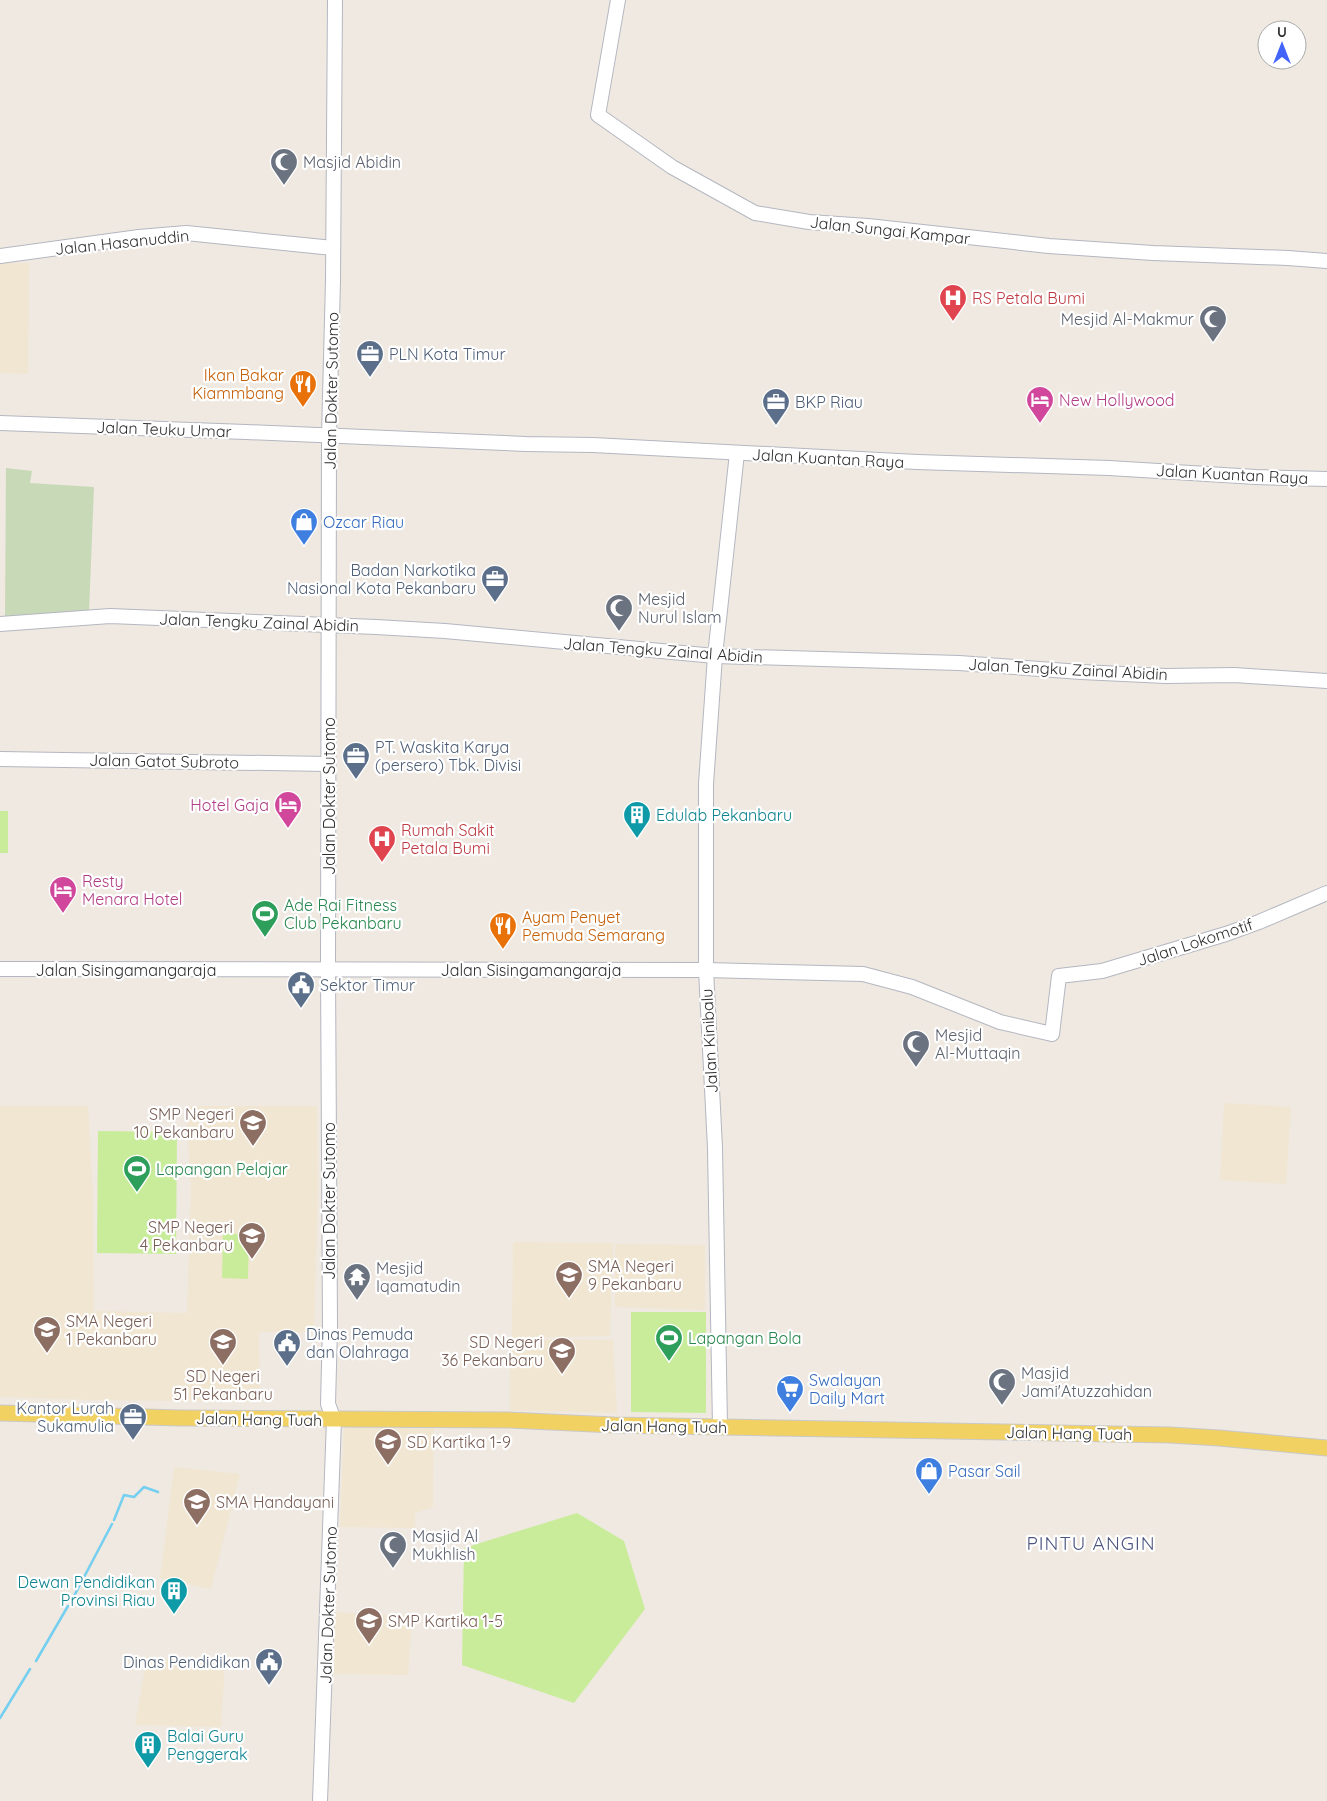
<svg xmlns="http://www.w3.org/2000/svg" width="1327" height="1801" font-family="Quicksand,sans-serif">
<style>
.education{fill:#f0e6d1}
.cemetery{fill:#c8d9b8}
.pitch{fill:#c9ec9a}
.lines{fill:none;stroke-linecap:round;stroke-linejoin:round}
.stream{stroke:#75cff0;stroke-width:2.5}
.secondary-casing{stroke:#b4b7c1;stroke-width:16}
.primary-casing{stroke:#c9c9c9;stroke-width:17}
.secondary{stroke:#fff;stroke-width:14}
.primary{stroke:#f2d163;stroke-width:15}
.labels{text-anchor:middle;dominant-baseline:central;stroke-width:4.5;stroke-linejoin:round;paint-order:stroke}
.worship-label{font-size:16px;fill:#5b616d;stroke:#fff;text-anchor:start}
.street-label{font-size:16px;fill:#2e2e2e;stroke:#fff}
.health-label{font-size:16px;fill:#be3a42;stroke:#fff;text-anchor:start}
.service-label{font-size:16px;fill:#4e5e75;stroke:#fff;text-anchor:start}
.food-label{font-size:16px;fill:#c56008;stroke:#fff;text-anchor:end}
.hotel-label{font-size:16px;fill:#b23c85;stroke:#fff;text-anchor:start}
.shop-label{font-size:16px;fill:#366cbe;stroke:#fff;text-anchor:start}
.culture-label{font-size:16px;fill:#0d838f;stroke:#fff;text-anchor:start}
.leisure-label{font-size:16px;fill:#27864d;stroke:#fff;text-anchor:start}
.education-label{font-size:16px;fill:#785e54;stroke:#fff;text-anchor:start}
.quarter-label{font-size:19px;letter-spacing:1px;fill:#4d5680;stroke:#fff}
</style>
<rect width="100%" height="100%" fill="#efe9e1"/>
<g class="education">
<polygon points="0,263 29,263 28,374 0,373"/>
<polygon points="1224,1103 1291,1107 1286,1184 1220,1180"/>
<polygon points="0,1106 88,1106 93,1197 94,1311 187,1313 191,1189 186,1106 317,1106 318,1189 314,1332 259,1332 260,1402 94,1400 0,1397"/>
<polygon points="513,1242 613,1243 610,1336 512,1338"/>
<polygon points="615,1244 705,1245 705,1310 615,1307"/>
<polygon points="510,1339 613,1340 617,1413 510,1410"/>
<polygon points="344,1425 434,1426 433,1507 415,1513 415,1528 340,1527"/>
<polygon points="174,1467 240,1474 211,1589 160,1578"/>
<polygon points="330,1612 412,1616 408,1675 326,1674"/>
<polygon points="147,1657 225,1664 221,1727 135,1725"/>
</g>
<polygon class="cemetery" points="6,468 32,471 30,483 94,487 89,612 5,617"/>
<g class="pitch">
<rect x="0" y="811" width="8" height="42"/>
<polygon points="98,1131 177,1132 176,1254 97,1253"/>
<polygon points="223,1233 249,1235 248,1279 222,1278"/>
<polygon points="631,1312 706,1312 706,1413 631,1412"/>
<polygon points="577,1513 624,1541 645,1609 574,1703 462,1665 464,1548"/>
</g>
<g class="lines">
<g class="stream">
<polyline points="114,1520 124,1495 134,1497 144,1487 158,1492"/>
<polyline points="73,1598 112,1524"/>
<polyline points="36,1661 68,1606"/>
<polyline points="0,1718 30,1669"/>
</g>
<defs>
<g id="secondary">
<polyline points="618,0 598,115 672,167 755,213 809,222 868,226 1049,246 1153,253 1288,258 1327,261"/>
<polyline points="0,256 139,237 186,233 333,248"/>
<polyline points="0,423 246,432 526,444 593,445 917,462 1109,468 1256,477 1327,479"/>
<polyline points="0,624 110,616 376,627 445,631 715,656 959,663 1081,672 1166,676 1234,675 1327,681"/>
<polyline points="0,759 328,764"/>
<polyline points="0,969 706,970 863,974 912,987 1000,1022 1052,1034 1059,976 1102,971 1226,934 1259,922 1327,893"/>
<polyline points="720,1426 715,1148 706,970 706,784 715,656 737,453"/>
<polyline points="320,1801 334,1420 328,1404 330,1327 328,970 329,436 333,280 335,0"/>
</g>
<polyline id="primary" points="0,1413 181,1418 508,1420 614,1425 1170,1435 1219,1438 1327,1448"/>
</defs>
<use href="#secondary" class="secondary-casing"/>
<use href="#primary" class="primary-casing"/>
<use href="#secondary" class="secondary"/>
<use href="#primary" class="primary"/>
</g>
<defs>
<symbol id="mosque-pin" viewBox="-11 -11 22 30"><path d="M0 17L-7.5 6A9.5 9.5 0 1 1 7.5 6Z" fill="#6b7280" stroke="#fff"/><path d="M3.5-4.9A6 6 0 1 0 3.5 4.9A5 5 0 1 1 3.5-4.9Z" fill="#fff"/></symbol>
<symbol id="hospital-pin" viewBox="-11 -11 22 30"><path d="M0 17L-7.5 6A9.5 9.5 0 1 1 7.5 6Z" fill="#e0444e" stroke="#fff"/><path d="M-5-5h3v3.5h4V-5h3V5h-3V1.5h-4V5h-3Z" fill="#fff"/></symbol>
<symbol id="office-pin" viewBox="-11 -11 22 30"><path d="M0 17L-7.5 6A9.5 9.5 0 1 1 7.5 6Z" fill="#5c6f8a" stroke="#fff"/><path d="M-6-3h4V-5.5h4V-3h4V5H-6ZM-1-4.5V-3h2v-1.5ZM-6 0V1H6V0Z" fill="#fff"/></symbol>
<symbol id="restaurant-pin" viewBox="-11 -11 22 30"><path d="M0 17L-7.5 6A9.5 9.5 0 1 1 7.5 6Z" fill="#e8710a" stroke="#fff"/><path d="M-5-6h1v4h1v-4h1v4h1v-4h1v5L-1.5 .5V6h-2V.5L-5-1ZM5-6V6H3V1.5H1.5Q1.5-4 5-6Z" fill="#fff"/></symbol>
<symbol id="hotel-pin" viewBox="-11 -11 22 30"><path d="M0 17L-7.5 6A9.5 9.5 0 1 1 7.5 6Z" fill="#d1479c" stroke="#fff"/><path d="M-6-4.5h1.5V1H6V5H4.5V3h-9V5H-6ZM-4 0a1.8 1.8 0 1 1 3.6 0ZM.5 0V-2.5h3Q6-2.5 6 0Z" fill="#fff"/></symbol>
<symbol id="shop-pin" viewBox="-11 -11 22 30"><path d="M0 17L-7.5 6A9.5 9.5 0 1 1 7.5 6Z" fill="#3f7fe0" stroke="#fff"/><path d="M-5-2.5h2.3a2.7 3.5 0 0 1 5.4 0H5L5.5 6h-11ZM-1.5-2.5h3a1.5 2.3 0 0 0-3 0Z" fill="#fff"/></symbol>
<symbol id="building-pin" viewBox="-11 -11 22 30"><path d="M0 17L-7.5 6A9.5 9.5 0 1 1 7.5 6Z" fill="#0f9aa8" stroke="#fff"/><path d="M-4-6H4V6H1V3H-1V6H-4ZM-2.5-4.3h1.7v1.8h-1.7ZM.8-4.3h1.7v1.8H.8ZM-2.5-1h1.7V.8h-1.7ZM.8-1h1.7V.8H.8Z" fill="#fff"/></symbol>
<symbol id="stadium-pin" viewBox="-11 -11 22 30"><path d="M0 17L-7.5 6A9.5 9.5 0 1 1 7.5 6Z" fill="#2e9e5b" stroke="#fff"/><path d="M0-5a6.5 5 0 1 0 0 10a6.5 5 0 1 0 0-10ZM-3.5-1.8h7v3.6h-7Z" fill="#fff"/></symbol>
<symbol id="civic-pin" viewBox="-11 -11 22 30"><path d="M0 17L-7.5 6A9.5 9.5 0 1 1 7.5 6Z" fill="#5c6f8a" stroke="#fff"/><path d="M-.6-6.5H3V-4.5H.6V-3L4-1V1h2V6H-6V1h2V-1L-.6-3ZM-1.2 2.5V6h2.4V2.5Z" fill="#fff"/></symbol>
<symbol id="school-pin" viewBox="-11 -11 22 30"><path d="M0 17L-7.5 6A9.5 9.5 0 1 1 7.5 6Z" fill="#8d6e63" stroke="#fff"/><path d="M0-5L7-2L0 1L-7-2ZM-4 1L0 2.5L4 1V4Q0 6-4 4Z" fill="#fff"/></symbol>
<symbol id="temple-pin" viewBox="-11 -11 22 30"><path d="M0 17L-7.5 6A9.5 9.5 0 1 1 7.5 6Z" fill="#6b7280" stroke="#fff"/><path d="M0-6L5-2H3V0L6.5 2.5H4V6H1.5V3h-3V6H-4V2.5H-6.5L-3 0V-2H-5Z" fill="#fff"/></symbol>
<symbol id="supermarket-pin" viewBox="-11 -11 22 30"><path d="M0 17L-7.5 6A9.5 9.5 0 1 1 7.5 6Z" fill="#3f7fe0" stroke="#fff"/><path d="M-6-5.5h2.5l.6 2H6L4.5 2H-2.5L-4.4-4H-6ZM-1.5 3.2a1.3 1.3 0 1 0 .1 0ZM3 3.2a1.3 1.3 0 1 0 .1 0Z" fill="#fff"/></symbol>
</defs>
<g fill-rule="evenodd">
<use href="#mosque-pin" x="268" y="146" width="32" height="43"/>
<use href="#hospital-pin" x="937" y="282" width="32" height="43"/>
<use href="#mosque-pin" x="1197" y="303" width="32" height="43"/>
<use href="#office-pin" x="354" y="338" width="32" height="43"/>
<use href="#restaurant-pin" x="287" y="368" width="32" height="43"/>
<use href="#hotel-pin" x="1024" y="384" width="32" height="43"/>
<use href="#office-pin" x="760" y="386" width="32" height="43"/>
<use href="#shop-pin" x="288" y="506" width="32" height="43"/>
<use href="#office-pin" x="479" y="563" width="32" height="43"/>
<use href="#mosque-pin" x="603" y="592" width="32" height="43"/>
<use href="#office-pin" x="340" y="740" width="32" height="43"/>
<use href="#hotel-pin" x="272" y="789" width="32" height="43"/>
<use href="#building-pin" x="621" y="799" width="32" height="43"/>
<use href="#hospital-pin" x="366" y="823" width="32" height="43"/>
<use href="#hotel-pin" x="47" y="874" width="32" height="43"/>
<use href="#stadium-pin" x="249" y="898" width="32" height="43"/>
<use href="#restaurant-pin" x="487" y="910" width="32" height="43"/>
<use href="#civic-pin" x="285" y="969" width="32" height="43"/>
<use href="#mosque-pin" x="900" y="1028" width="32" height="43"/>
<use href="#school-pin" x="237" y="1107" width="32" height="43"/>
<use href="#stadium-pin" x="121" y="1153" width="32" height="43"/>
<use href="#school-pin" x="236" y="1220" width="32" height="43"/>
<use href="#school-pin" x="553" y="1259" width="32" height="43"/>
<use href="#temple-pin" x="341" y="1261" width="32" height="43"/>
<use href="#school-pin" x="31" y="1314" width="32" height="43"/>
<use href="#stadium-pin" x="653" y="1322" width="32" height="43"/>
<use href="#school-pin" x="207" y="1326" width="32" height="43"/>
<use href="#civic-pin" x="271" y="1327" width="32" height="43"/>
<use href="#school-pin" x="546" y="1335" width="32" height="43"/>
<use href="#mosque-pin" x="986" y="1366" width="32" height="43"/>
<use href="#supermarket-pin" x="774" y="1373" width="32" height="43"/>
<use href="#office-pin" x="117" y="1401" width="32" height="43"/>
<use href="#school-pin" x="372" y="1426" width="32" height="43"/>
<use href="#shop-pin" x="913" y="1455" width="32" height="43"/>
<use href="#school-pin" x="181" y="1486" width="32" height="43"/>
<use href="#mosque-pin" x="377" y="1529" width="32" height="43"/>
<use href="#building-pin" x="158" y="1575" width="32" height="43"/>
<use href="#school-pin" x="353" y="1605" width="32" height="43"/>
<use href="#civic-pin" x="253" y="1646" width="32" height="43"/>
<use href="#building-pin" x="132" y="1729" width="32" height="43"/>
</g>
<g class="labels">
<g class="worship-label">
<text x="303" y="162">Masjid Abidin</text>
<text x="1194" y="319" text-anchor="end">Mesjid Al-Makmur</text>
<text x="638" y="599">Mesjid<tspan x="638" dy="18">Nurul Islam</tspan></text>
<text x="935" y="1035">Mesjid<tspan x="935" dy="18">Al-Muttaqin</tspan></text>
<text x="376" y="1268">Mesjid<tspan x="376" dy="18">Iqamatudin</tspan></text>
<text x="1021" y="1373">Masjid<tspan x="1021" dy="18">Jami'Atuzzahidan</tspan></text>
<text x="412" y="1536">Masjid Al<tspan x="412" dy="18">Mukhlish</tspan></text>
</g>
<g class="street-label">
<text transform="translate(890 230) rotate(6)">Jalan Sungai Kampar</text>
<text transform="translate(122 242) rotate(-6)">Jalan Hasanuddin</text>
<text transform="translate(331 391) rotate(-89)">Jalan Dokter Sutomo</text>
<text transform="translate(164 429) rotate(2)">Jalan Teuku Umar</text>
<text transform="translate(828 458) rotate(3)">Jalan Kuantan Raya</text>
<text transform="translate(1232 474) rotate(3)">Jalan Kuantan Raya</text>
<text transform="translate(259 622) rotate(2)">Jalan Tengku Zainal Abidin</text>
<text transform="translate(663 650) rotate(4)">Jalan Tengku Zainal Abidin</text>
<text transform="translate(1068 669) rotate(3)">Jalan Tengku Zainal Abidin</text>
<text transform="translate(164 761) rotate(1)">Jalan Gatot Subroto</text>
<text transform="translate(329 796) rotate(-90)">Jalan Dokter Sutomo</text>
<text transform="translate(1195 942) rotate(-18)">Jalan Lokomotif</text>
<text x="126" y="970">Jalan Sisingamangaraja</text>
<text x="531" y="970">Jalan Sisingamangaraja</text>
<text transform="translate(709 1041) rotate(-93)">Jalan Kinibalu</text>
<text transform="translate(329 1201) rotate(-90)">Jalan Dokter Sutomo</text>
<text transform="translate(259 1419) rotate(1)">Jalan Hang Tuah</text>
<text transform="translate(664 1426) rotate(1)">Jalan Hang Tuah</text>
<text transform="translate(1069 1433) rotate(1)">Jalan Hang Tuah</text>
<text transform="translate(328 1605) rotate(-88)">Jalan Dokter Sutomo</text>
</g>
<g class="health-label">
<text x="972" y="298">RS Petala Bumi</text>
<text x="401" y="830">Rumah Sakit<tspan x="401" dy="18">Petala Bumi</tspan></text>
</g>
<g class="service-label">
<text x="389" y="354">PLN Kota Timur</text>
<text x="795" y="402">BKP Riau</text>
<text x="476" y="570" text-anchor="end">Badan Narkotika<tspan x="476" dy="18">Nasional Kota Pekanbaru</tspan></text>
<text x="375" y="747">PT. Waskita Karya<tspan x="375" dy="18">(persero) Tbk. Divisi</tspan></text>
<text x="320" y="985">Sektor Timur</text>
<text x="306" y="1334">Dinas Pemuda<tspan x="306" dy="18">dan Olahraga</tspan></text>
<text x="114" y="1408" text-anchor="end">Kantor Lurah<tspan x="114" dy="18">Sukamulia</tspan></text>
<text x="250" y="1662" text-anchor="end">Dinas Pendidikan</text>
</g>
<g class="food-label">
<text x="284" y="375">Ikan Bakar<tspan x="284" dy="18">Kiammbang</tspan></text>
<text x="522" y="917" text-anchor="start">Ayam Penyet<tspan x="522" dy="18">Pemuda Semarang</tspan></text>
</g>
<g class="hotel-label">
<text x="1059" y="400">New Hollywood</text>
<text x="269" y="805" text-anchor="end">Hotel Gaja</text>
<text x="82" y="881">Resty<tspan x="82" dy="18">Menara Hotel</tspan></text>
</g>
<g class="shop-label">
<text x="323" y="522">Ozcar Riau</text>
<text x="809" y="1380">Swalayan<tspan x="809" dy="18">Daily Mart</tspan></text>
<text x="948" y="1471">Pasar Sail</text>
</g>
<g class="culture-label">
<text x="656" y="815">Edulab Pekanbaru</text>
<text x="155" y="1582" text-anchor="end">Dewan Pendidikan<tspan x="155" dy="18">Provinsi Riau</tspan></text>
<text x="167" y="1736">Balai Guru<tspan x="167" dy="18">Penggerak</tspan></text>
</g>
<g class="leisure-label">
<text x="284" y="905">Ade Rai Fitness<tspan x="284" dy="18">Club Pekanbaru</tspan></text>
<text x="156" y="1169">Lapangan Pelajar</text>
<text x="688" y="1338">Lapangan Bola</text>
</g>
<g class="education-label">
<text x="234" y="1114" text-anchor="end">SMP Negeri<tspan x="234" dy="18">10 Pekanbaru</tspan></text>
<text x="233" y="1227" text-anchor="end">SMP Negeri<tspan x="233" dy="18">4 Pekanbaru</tspan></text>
<text x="588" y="1266">SMA Negeri<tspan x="588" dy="18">9 Pekanbaru</tspan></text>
<text x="66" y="1321">SMA Negeri<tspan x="66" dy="18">1 Pekanbaru</tspan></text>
<text x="543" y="1342" text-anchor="end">SD Negeri<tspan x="543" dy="18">36 Pekanbaru</tspan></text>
<text x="223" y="1376" text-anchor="middle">SD Negeri<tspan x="223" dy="18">51 Pekanbaru</tspan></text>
<text x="407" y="1442">SD Kartika 1-9</text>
<text x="216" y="1502">SMA Handayani</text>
<text x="388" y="1621">SMP Kartika 1-5</text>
</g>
<g class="quarter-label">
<text x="1091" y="1543">PINTU ANGIN</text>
</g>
</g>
<g transform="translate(1282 45)"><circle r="24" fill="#ffffff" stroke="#ababab"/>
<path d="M0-4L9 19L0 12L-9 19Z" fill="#4264fb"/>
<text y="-8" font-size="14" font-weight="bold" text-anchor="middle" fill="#2e2e2e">U</text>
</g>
</svg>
